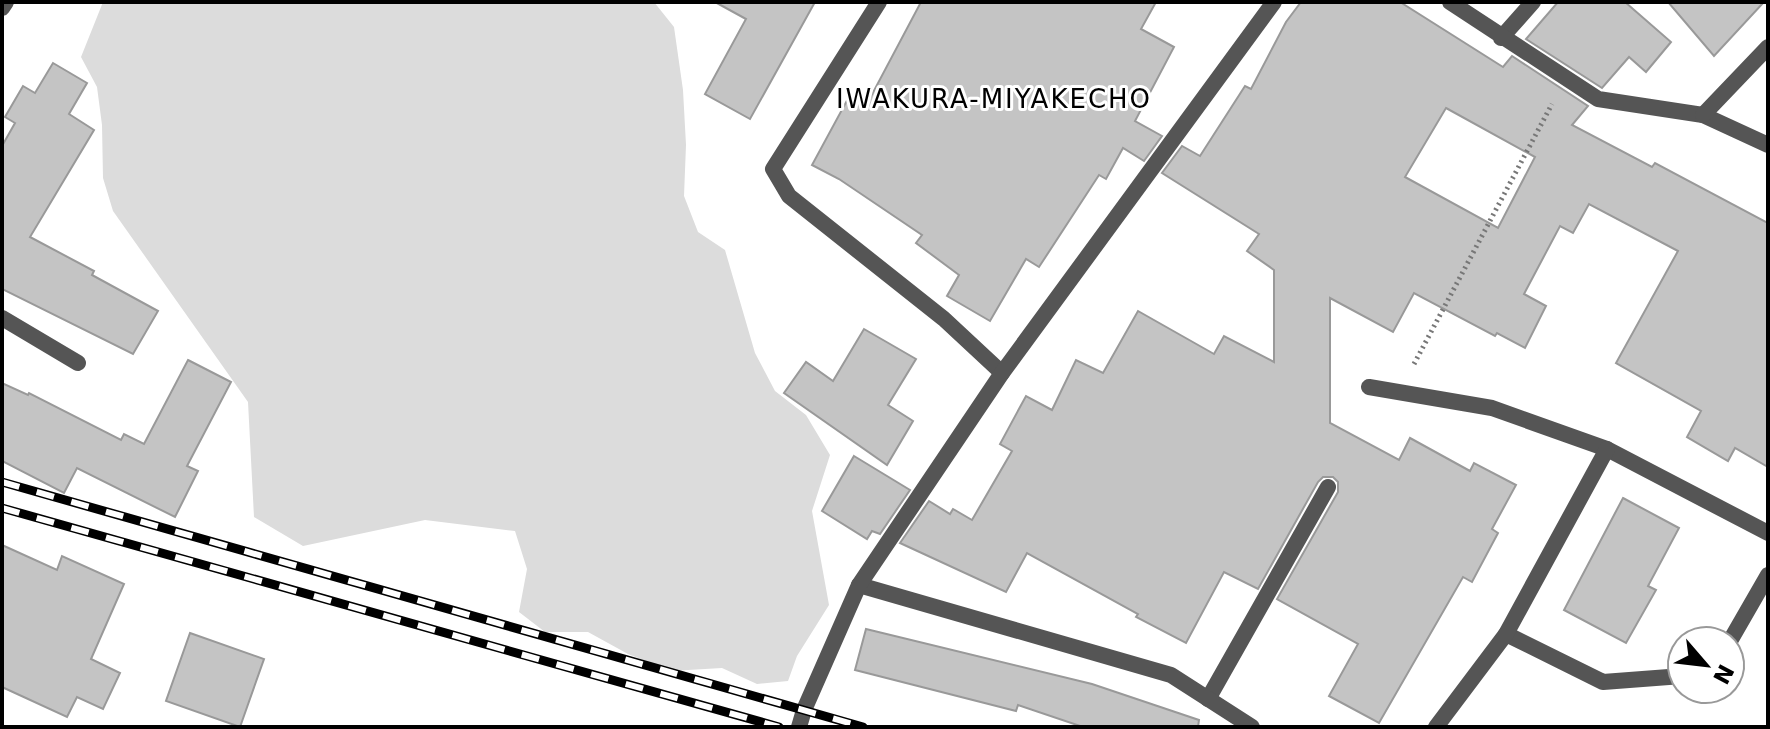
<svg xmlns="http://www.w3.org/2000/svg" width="1770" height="729" font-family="'DejaVu Sans',sans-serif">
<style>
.green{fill:#dcdcdc}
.building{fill:#c4c4c4;stroke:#999;stroke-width:2;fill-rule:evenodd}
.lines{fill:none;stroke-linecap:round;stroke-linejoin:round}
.path{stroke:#777;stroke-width:5;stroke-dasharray:2 4;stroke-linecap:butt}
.lane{stroke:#555;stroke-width:16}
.street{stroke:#555;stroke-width:16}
.rail-casing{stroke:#000;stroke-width:9}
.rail{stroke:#fff;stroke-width:6;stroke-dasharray:18;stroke-linecap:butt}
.labels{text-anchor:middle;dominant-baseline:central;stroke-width:6;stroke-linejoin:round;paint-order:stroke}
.neighbourhood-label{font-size:26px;letter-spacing:2px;fill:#000;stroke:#fff}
</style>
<rect width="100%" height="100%" fill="#fff"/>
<polygon class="green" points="103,2 654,2 674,27 683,90 686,145 684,196 698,232 725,250 755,353 775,391 806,415 830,455 812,511 829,605 797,656 788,681 757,684 722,668 671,671 628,654 588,632 545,632 519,612 527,569 515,531 425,520 303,546 254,517 248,402 113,211 103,178 102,125 97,87 81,57"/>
<g class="building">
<polygon points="715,2 815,2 750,119 705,94 746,19"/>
<polygon points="921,2 1156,2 1141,29 1174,47 1135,121 1162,136 1144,161 1123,148 1106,179 1099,175 1039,267 1026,259 990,321 947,296 959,275 916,243 922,235 839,179 812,165 851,93 868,102"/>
<path d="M 1301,2 L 1400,2 L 1503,67 L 1512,56 L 1588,106 L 1572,125 L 1652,167 L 1655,163 L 1768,223 L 1768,467 L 1735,448 L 1728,461 L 1687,437 L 1701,411 L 1616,363 L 1678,251 L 1589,204 L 1573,233 L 1560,226 L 1524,294 L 1546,306 L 1525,348 L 1497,333 L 1495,336 L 1414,293 L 1393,332 L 1330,298 L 1330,423 L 1399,460 L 1410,438 L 1470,471 L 1474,463 L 1516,485 L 1492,529 L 1498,533 L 1472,582 L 1463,577 L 1379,723 L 1329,696 L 1358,644 L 1277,599 L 1338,492 L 1338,482 L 1333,477 L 1323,477 L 1318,482 L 1258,589 L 1224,572 L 1186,643 L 1136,617 L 1138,614 L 1027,553 L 1006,592 L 900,543 L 929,501 L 950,514 L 953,509 L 972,520 L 1012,451 L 1000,444 L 1026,396 L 1052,410 L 1076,360 L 1103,373 L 1138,311 L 1214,354 L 1224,336 L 1274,362 L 1274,270 L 1247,251 L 1259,234 L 1162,173 L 1182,146 L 1200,156 L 1245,86 L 1251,89 L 1286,22 ZM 1446,108 L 1535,157 L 1498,228 L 1405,177 Z"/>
<polygon points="1558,2 1625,2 1671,42 1646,72 1629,57 1602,88 1526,39"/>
<polygon points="1668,2 1764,2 1714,56"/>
<polygon points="53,63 87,83 69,114 94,130 30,237 94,271 92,275 158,311 133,354 2,289 2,146 15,123 5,117 23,86 35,93"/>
<polygon points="864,329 916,359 888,405 913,421 887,465 784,393 806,362 833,381"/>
<polygon points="188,360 231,382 187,466 198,471 175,517 77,468 64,493 2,461 2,383 28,395 29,393 121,440 124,434 144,444"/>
<polygon points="854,456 910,490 880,534 872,531 867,539 822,511"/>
<polygon points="1623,498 1679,528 1648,586 1656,590 1626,643 1564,610"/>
<polygon points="2,545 57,570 62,556 124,584 91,659 120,673 103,709 77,697 67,717 2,687"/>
<polygon points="866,629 1092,684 1199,720 1198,727 1083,727 1018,705 1016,711 855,670"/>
<polygon points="190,633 264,659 240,727 166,701"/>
</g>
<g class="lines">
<polyline class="path" points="1414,364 1552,104"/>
<g class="lane">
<polyline points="1501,38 1533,2"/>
<polyline points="1208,699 1328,487"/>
</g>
<g class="street">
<polyline points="879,2 773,169 789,196 944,319 1002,373"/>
<polyline points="1450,2 1598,99 1703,115 1768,145"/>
<polyline points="2,8 6,2"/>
<polyline points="1703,115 1768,47"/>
<polyline points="2,318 78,363"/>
<polyline points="1369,387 1492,408 1607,449 1768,533"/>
<polyline points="859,585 1171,675 1252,727"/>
<polyline points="1506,634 1603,682 1682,676"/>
<polyline points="1730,641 1768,575"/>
<polyline points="799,727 804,710 859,585 1002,373 1274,2"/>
<polyline points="1436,727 1506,634 1607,449"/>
</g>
<defs>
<g id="rail">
<polyline points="2,482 863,727"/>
<polyline points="2,508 779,727"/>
</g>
</defs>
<use href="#rail" class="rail-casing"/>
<use href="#rail" class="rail"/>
</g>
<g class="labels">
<g class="neighbourhood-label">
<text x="994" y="99">IWAKURA-MIYAKECHO</text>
</g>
</g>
<rect width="1770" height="729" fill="none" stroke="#000000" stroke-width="8"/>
<g transform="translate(1706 665) rotate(118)"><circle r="38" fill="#ffffff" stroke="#999999" stroke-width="2"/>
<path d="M0-6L14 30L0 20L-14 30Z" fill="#000000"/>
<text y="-12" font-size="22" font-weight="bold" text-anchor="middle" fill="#000000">N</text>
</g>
</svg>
